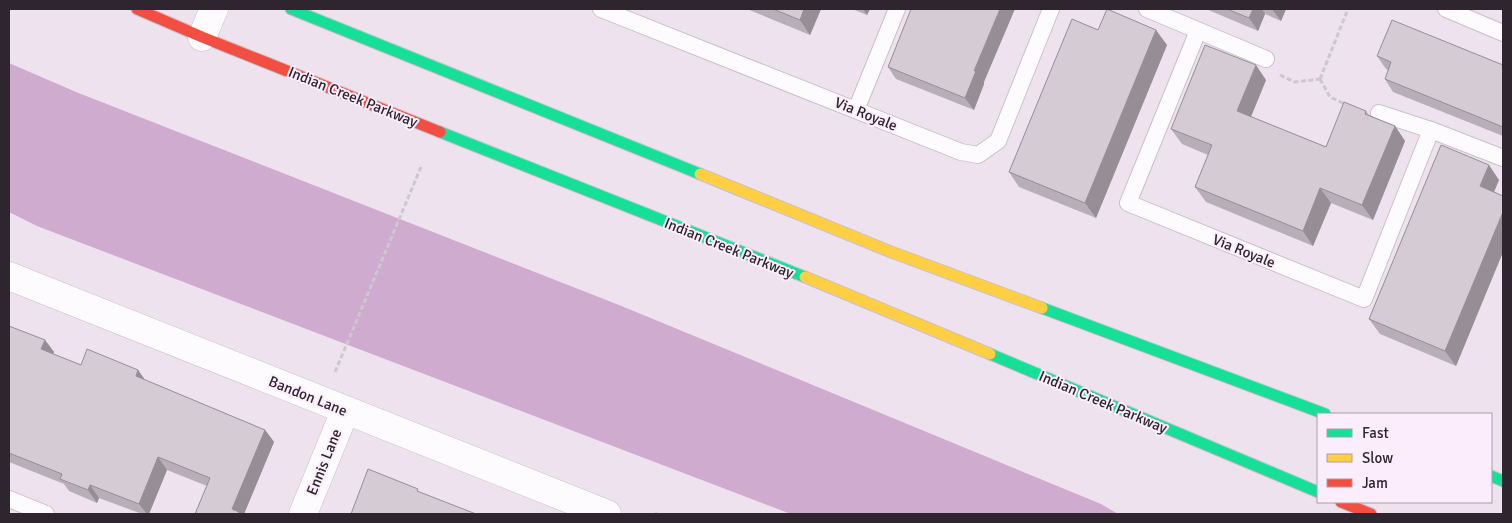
<svg xmlns="http://www.w3.org/2000/svg" width="1512" height="523" font-family="Signika,sans-serif">
<style>
.water{fill:#ceabcf}
.lines{fill:none;stroke-linecap:round;stroke-linejoin:round}
.lane-casing{stroke:#cac0ca;stroke-width:18}
.street-casing{stroke:#cac0ca;stroke-width:29}
.fast-casing{stroke:#cac0ca;stroke-width:13}
.slow-casing{stroke:#cac0ca;stroke-width:13}
.jam-casing{stroke:#cac0ca;stroke-width:13}
.path{stroke:#ccc9cc;stroke-width:3;stroke-dasharray:5 2.5;stroke-linecap:butt}
.lane{stroke:#fdfbfd;stroke-width:16}
.street{stroke:#fdfbfd;stroke-width:28}
.fast{stroke:#16e098;stroke-width:11}
.slow{stroke:#ffcf43;stroke-width:11}
.jam{stroke:#f24e42;stroke-width:11}
.wall{fill:#b7afb7}
.shaded-wall{fill:#958e95}
.building{fill:#d5cbd5;stroke:#958e95}
.labels{text-anchor:middle;dominant-baseline:central;stroke-width:4;stroke-linejoin:round;paint-order:stroke}
.street-label{font-size:15px;fill:#2e252e;stroke:#fcedfc}
</style>
<rect width="100%" height="100%" fill="#efe2ef"/>
<polygon class="water" points="9,63 76,92 619,305 1101,504 1118,514 791,514 37,226 9,212"/>
<g class="lines">
<defs>
<g id="lane">
<polyline points="601,9 961,152 978,155 998,141 1051,9"/>
<polyline points="1147,9 1266,59"/>
<polyline points="1446,9 1503,33"/>
<polyline points="1198,31 1128,203 1364,299 1431,130"/>
<polyline points="856,110 897,9"/>
<polyline points="1379,113 1431,130 1503,158"/>
<polyline points="9,499 46,514"/>
</g>
<g id="street">
<polyline points="202,37 214,9"/>
<polyline points="9,276 607,514"/>
<polyline points="303,514 345,411"/>
</g>
<g id="fast">
<polyline points="291,9 700,174"/>
<polyline points="440,132 805,277"/>
<polyline points="1042,308 1325,414"/>
<polyline points="990,354 1318,492"/>
<polyline points="1491,476 1503,481"/>
</g>
<g id="slow">
<polyline points="700,174 891,252 1042,308"/>
<polyline points="805,277 990,354"/>
</g>
<g id="jam">
<polyline points="137,9 202,37 440,132"/>
<polyline points="1341,502 1371,514"/>
</g>
</defs>
<use href="#lane" class="lane-casing"/>
<use href="#street" class="street-casing"/>
<use href="#fast" class="fast-casing"/>
<use href="#slow" class="slow-casing"/>
<use href="#jam" class="jam-casing"/>
<g class="path">
<polyline points="1280,75 1295,82 1320,79"/>
<polyline points="1320,79 1348,9"/>
<polyline points="1320,79 1330,97 1347,105"/>
<polyline points="335,372 421,167"/>
<polyline points="655,513 657,514"/>
</g>
<use href="#lane" class="lane"/>
<use href="#street" class="street"/>
<use href="#fast" class="fast"/>
<use href="#slow" class="slow"/>
<use href="#jam" class="jam"/>
</g>
<g class="wall">
<polygon points="747,9 821,9 810,35"/>
<polygon points="852,9 870,9 867,15"/>
<polygon points="1206,9 1286,9 1281,21 1265,14 1258,31"/>
<polygon points="1098,30 1167,45 1096,218 1019,187 1009,172"/>
<polygon points="1377,56 1503,65 1503,136 1393,92 1385,79 1388,70 1386,69"/>
<polygon points="888,67 984,82 984,84 974,110 896,79"/>
<polygon points="1266,80 1251,117 1326,147 1366,111 1369,115 1395,126 1405,141 1373,220 1331,203 1313,246 1206,202 1195,187 1208,155 1182,144 1171,129"/>
<polygon points="1499,180 1494,192 1503,196 1503,252 1456,366 1380,334 1369,319"/>
<polygon points="9,326 45,340 54,352 53,354 81,365 138,370 145,380 265,430 274,442 244,514 195,514 207,486 167,470 149,514 142,514 99,498 97,503 69,491 64,484 9,462"/>
</g>
<g class="shaded-wall">
<polygon points="804,9 821,9 810,35 800,20"/>
<polygon points="863,9 870,9 867,15"/>
<polygon points="1000,9 1015,9 984,82 984,84 974,110 965,98 974,71"/>
<polygon points="1253,9 1262,9 1265,14 1258,31 1249,18"/>
<polygon points="1272,9 1286,9 1281,21"/>
<polygon points="1156,30 1167,45 1096,218 1085,203"/>
<polygon points="1256,65 1266,80 1247,126 1237,111"/>
<polygon points="1395,126 1405,141 1373,220 1362,205"/>
<polygon points="1489,165 1499,180 1490,201 1480,186"/>
<polygon points="1320,188 1331,203 1313,246 1303,231"/>
<polygon points="1503,212 1503,252 1456,366 1445,351"/>
<polygon points="45,340 54,352 50,362 41,349"/>
<polygon points="138,370 147,383 136,376"/>
<polygon points="265,430 274,442 244,514 236,514 232,509"/>
<polygon points="158,457 167,470 149,514 147,514 139,504"/>
<polygon points="90,485 99,498 97,503 88,490"/>
</g>
<g class="building">
<polygon points="773,9 804,9 800,20"/>
<polygon points="911,9 1000,9 974,71 976,71 965,98 888,67"/>
<polygon points="1107,9 1156,30 1085,203 1009,172 1072,19 1098,30"/>
<polygon points="1227,9 1253,9 1249,18"/>
<polygon points="1392,20 1503,65 1503,127 1385,79 1391,62 1377,56"/>
<polygon points="1205,45 1256,65 1237,111 1326,147 1344,102 1366,111 1365,114 1395,126 1362,205 1320,188 1303,231 1195,187 1212,145 1171,129"/>
<polygon points="1441,145 1489,165 1480,186 1503,196 1503,212 1445,351 1369,319"/>
<polygon points="9,326 45,340 41,349 81,365 87,349 138,370 136,376 265,430 232,509 239,512 239,514 195,514 210,478 158,457 139,504 90,485 88,490 60,479 62,474 9,453"/>
<polygon points="368,469 418,489 417,491 476,514 351,514"/>
</g>
<g class="labels">
<g class="street-label">
<text transform="translate(353 97) rotate(22)">Indian Creek Parkway</text>
<text transform="translate(866 114) rotate(22)">Via Royale</text>
<text transform="translate(729 248) rotate(22)">Indian Creek Parkway</text>
<text transform="translate(1244 251) rotate(22)">Via Royale</text>
<text transform="translate(308 396) rotate(22)">Bandon Lane</text>
<text transform="translate(1103 402) rotate(23)">Indian Creek Parkway</text>
<text transform="translate(324 462) rotate(-68)">Ennis Lane</text>
</g>
</g>
<rect width="1512" height="523" fill="none" stroke="#2e252e" stroke-width="20"/>
<rect x="1317" y="413" width="175" height="90" fill="#fcedfc" stroke="#aa9daa"/>
<rect x="1327" y="429" width="25" height="8" fill="#16e098" stroke="#aa9daa"/>
<text x="1362" y="438" font-size="15" fill="#2e252e">Fast</text>
<rect x="1327" y="454" width="25" height="8" fill="#ffcf43" stroke="#aa9daa"/>
<text x="1362" y="463" font-size="15" fill="#2e252e">Slow</text>
<rect x="1327" y="479" width="25" height="8" fill="#f24e42" stroke="#aa9daa"/>
<text x="1362" y="488" font-size="15" fill="#2e252e">Jam</text>
</svg>
